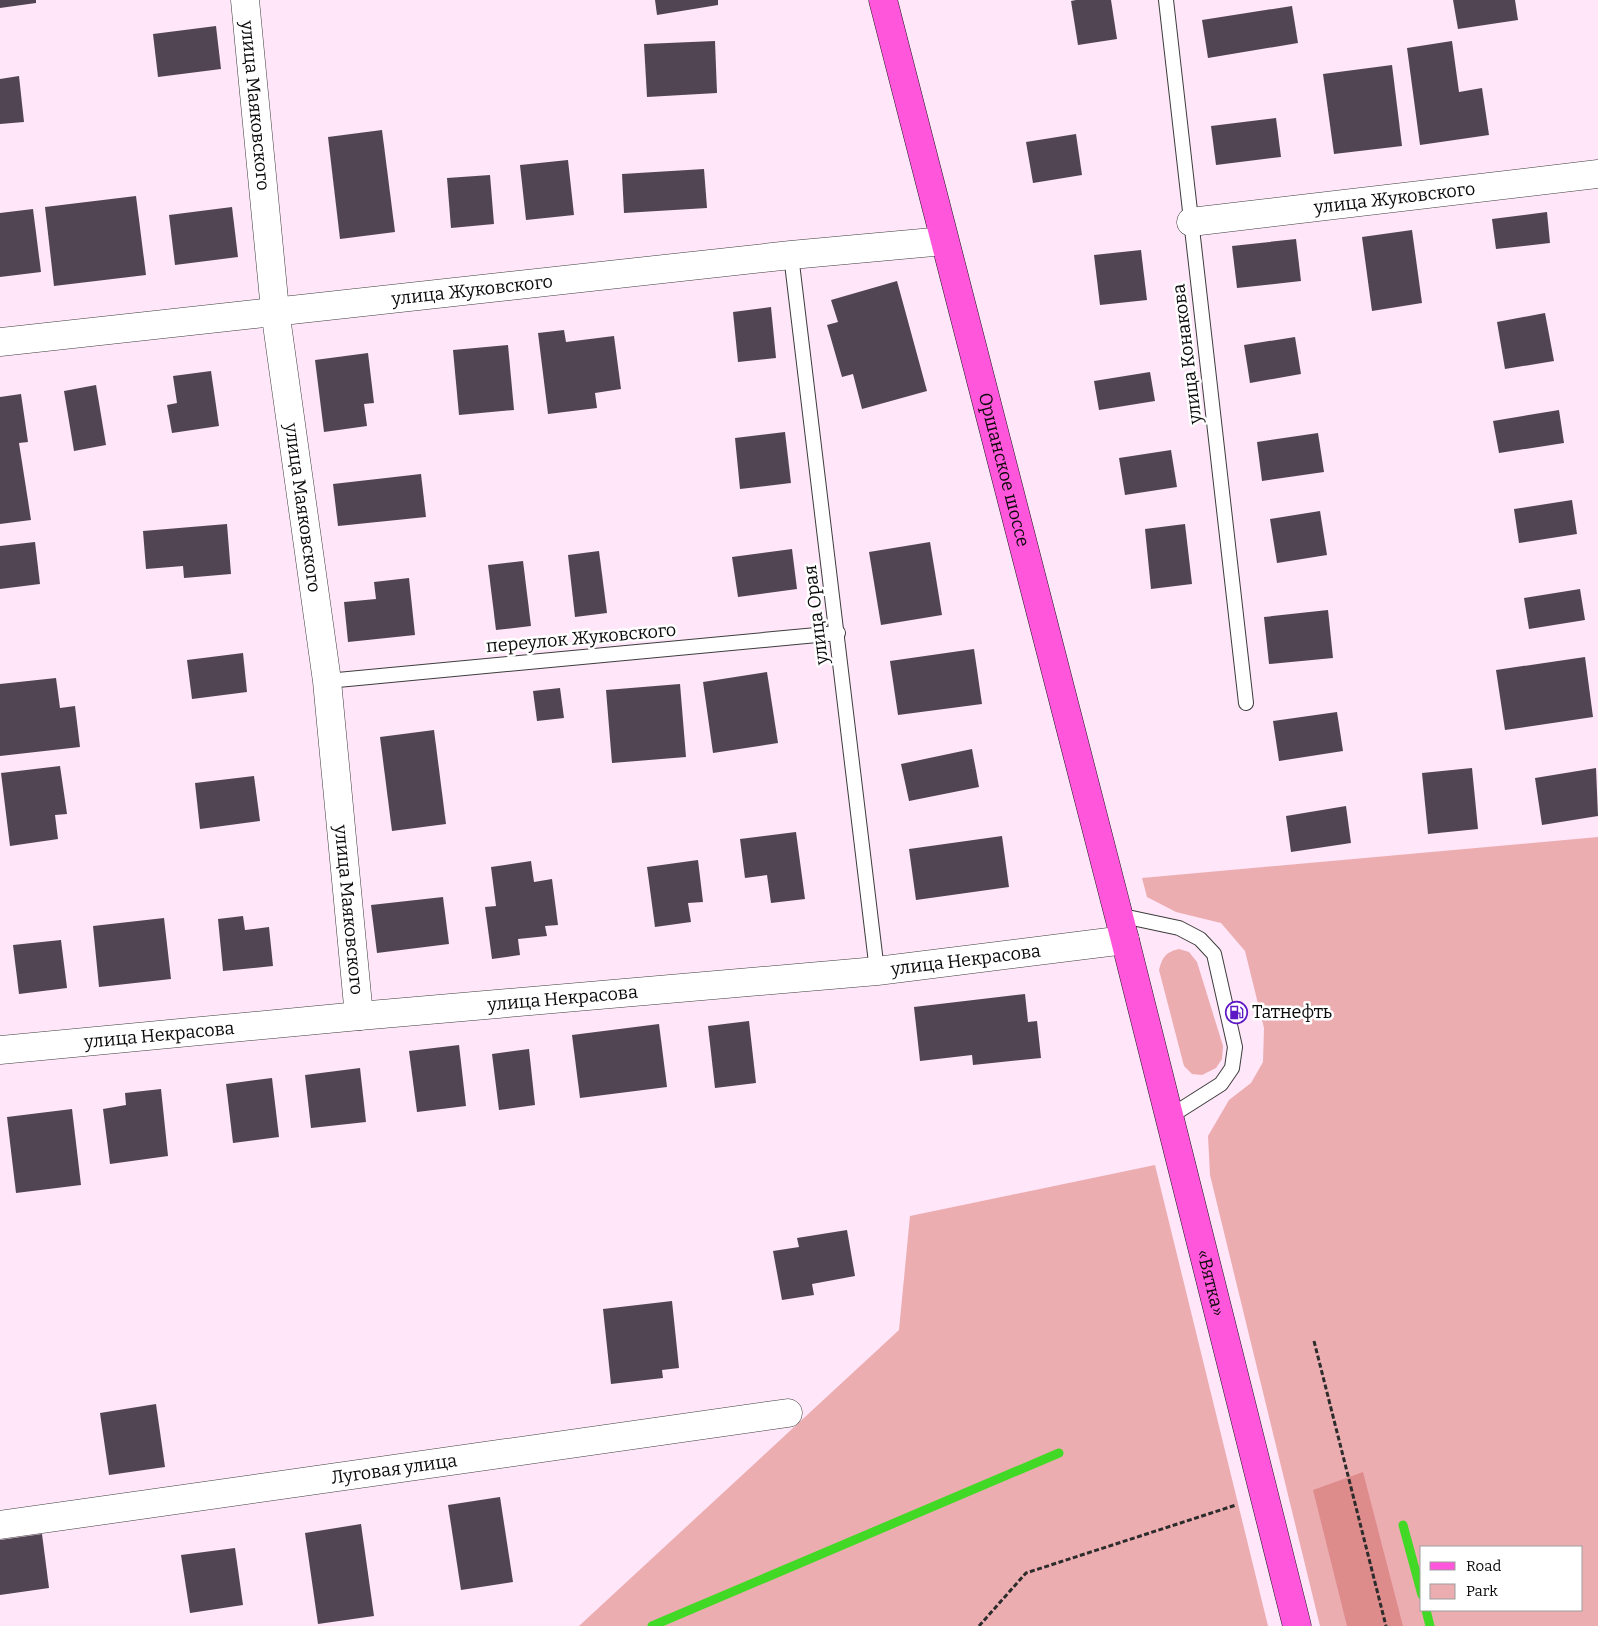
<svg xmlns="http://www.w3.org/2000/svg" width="1598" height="1626" font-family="Bitter,serif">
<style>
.green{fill:#ecadb1;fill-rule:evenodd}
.forest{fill:#de8b8b}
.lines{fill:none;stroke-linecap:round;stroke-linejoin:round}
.stream{stroke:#41d926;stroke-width:9}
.building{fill:#514553}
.lane-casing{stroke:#3d3d3d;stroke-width:16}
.street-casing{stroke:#3d3d3d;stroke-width:29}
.primary-casing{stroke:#1b1b1b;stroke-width:29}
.path{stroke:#2c2c2c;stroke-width:3;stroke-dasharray:5 2.5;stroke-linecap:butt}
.lane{stroke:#fff;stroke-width:14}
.street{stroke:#fff;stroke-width:28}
.primary{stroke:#ff56dc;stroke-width:28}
.labels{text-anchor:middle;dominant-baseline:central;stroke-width:5;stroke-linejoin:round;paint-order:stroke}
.street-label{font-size:18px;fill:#0a0a0a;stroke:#fff}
.poi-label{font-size:18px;fill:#0a0a0a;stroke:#fff;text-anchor:start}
</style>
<rect width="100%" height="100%" fill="#ffe6f9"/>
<g class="green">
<path d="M 1598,837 L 1598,1626 L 1320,1626 L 1210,1175 L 1208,1136 L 1229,1100 L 1251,1083 L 1263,1062 L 1264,1028 L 1245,951 L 1221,923 L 1176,912 L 1147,897 L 1142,878 ZM 1422,1547 L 1582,1547 L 1582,1610 L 1422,1610 Z"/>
<path d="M 1179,949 L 1189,952 L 1197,962 L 1223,1046 L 1222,1059 L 1216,1068 L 1202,1075 L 1192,1074 L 1184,1066 L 1159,970 C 1162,957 1166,952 1179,949 Z"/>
<polygon points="1155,1165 1268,1626 579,1626 899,1330 910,1216"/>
</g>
<polygon class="forest" points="1363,1472 1403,1626 1347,1626 1313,1490"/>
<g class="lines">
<g class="stream">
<polyline points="1403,1525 1422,1595"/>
<polyline points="1426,1610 1430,1626"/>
<polyline points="652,1626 1059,1453"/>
</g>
</g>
<g class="building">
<polygon points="0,0 36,0 36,3 0,8"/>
<polygon points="655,0 718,0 718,5 657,15"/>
<polygon points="1076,0 1111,0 1117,39 1078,45 1071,1"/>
<polygon points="1453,0 1515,0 1518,20 1458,29"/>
<polygon points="1292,6 1298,43 1208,58 1202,20"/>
<polygon points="216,26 221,69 158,77 153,34"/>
<polygon points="715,41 717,93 647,97 644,44"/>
<polygon points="1452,41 1459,92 1482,88 1489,135 1420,145 1407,48"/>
<polygon points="1392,65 1402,146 1334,154 1323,74"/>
<polygon points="19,76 24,122 0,124 0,79"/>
<polygon points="1276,118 1281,157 1216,165 1211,126"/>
<polygon points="382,130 395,232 340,239 328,137"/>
<polygon points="1076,134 1082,175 1033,183 1026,142"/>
<polygon points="568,160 574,215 526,220 520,165"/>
<polygon points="704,169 707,208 624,213 622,174"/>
<polygon points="490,175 494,224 451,228 447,178"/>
<polygon points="136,196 146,275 54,286 45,207"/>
<polygon points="232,207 238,257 175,265 169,215"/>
<polygon points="33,209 41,272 0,277 0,213"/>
<polygon points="1547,212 1550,243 1496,249 1492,219"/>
<polygon points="1412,230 1422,303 1372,311 1362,237"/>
<polygon points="1296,239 1301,281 1237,288 1232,246"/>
<polygon points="1141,250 1147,300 1100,305 1094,255"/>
<polygon points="897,281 927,391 862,409 853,374 842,377 827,325 838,322 831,300"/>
<polygon points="771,307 776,358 738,362 733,312"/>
<polygon points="1545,313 1554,361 1505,369 1497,322"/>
<polygon points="564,330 566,342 614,336 621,389 595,393 597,408 548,414 538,333"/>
<polygon points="1295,337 1301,374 1250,383 1244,345"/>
<polygon points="508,345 514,410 459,415 453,350"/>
<polygon points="368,353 374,403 364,404 367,426 324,432 315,360"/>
<polygon points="211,371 219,426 172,433 167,405 177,403 173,376"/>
<polygon points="1150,372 1155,401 1099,410 1094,381"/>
<polygon points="96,385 106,445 74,451 64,391"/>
<polygon points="21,394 28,442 19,443 31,520 0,524 0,397"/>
<polygon points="1559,410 1564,443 1499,453 1493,421"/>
<polygon points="785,432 791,483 740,489 735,438"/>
<polygon points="1318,433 1324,472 1262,481 1257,442"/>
<polygon points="1171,450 1177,487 1125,495 1119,458"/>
<polygon points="421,474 426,517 338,526 333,484"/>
<polygon points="1572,500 1577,534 1519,543 1514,509"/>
<polygon points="1320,511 1327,555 1277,563 1270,519"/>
<polygon points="227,524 231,574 184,578 183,566 146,569 143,531"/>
<polygon points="1185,524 1192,584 1151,589 1145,529"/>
<polygon points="35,542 40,584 0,589 0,546"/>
<polygon points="930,542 942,615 881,625 869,552"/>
<polygon points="792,549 797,589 738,597 732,557"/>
<polygon points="599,551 607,613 575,617 568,555"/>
<polygon points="523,561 531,626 496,630 488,565"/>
<polygon points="409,578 415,635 348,642 344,602 376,599 374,582"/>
<polygon points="1580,589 1585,620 1529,629 1524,598"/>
<polygon points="1328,610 1333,658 1269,664 1264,617"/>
<polygon points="974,649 982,704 898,715 890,661"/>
<polygon points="243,653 247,692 192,699 187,660"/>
<polygon points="1585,657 1593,717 1505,730 1496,670"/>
<polygon points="767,672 778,743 713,753 703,682"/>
<polygon points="56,678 60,708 75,706 80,747 0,756 0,684"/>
<polygon points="680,684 686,757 612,763 606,690"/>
<polygon points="560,688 564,718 537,721 533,691"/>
<polygon points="1337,712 1343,751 1279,761 1273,721"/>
<polygon points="434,730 446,824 392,831 380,737"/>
<polygon points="972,749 979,787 909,801 901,764"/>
<polygon points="60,766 67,814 55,815 58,839 10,846 1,773"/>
<polygon points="1472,768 1478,829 1428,834 1422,773"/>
<polygon points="1596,768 1598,816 1542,825 1535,778"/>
<polygon points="254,776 260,821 200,829 195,783"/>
<polygon points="1346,806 1351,843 1291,852 1286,816"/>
<polygon points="796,832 805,899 771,903 767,875 745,878 740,839"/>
<polygon points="1002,836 1009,887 916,900 909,849"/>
<polygon points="698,860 703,902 688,903 691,922 655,927 647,867"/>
<polygon points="531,861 534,882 552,879 558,925 545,926 547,936 518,939 520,955 492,959 485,907 496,906 491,867"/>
<polygon points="443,897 449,944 377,953 371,905"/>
<polygon points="243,916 245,930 269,927 273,966 223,971 218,919"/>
<polygon points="164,918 171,979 99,987 93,926"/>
<polygon points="61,940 67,988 19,994 13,945"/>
<polygon points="1025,994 1028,1022 1037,1021 1041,1058 973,1065 972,1055 920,1061 914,1007"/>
<polygon points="749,1021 756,1083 715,1088 708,1026"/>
<polygon points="659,1024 667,1087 580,1098 572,1035"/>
<polygon points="459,1045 466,1106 417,1112 409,1051"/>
<polygon points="529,1049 535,1105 499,1110 492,1054"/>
<polygon points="360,1068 366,1122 311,1128 305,1075"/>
<polygon points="272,1078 279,1137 233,1143 226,1084"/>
<polygon points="161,1089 168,1156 110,1164 103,1109 126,1105 125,1093"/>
<polygon points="72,1109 81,1185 16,1193 7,1117"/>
<polygon points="847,1230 855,1276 812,1284 814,1295 782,1300 773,1251 799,1247 797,1238"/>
<polygon points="672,1301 679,1368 662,1370 663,1378 611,1384 603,1309"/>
<polygon points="156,1404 165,1467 109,1475 100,1413"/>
<polygon points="500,1497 513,1582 461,1590 448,1505"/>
<polygon points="361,1524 374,1616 318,1624 305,1533"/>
<polygon points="42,1534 49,1588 0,1595 0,1540"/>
<polygon points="235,1548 243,1605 190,1613 181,1555"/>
</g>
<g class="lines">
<defs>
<g id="lane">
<polyline points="1166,0 1246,703"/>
<polyline points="791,255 877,971"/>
<polyline points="327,681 838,633"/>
<polyline points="1118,915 1179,928 1200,939 1214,954 1235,1047 1232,1068 1221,1084 1169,1117"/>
</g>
<g id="street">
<path id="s1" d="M 245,0 L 275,310 L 327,681 L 359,1016"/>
<path id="s2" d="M 1191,222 L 1598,174"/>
<path id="s3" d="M 0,342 L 791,255 L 944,241"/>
<path id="s4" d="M 0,1050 L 359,1016 L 877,971 L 1125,940"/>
<path id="s5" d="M 0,1525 L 788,1413"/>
</g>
<g id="primary">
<path id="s6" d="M 883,0 L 1125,940 L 1297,1626"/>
</g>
</defs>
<use href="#lane" class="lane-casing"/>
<use href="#street" class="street-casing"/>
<use href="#primary" class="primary-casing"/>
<g class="path">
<polyline points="1314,1341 1386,1626"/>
<polyline points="979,1626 1026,1573 1236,1505"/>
</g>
<use href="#lane" class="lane"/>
<use href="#street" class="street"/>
<use href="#primary" class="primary"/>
</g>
<defs>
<symbol id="fuel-ring" viewBox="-11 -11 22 22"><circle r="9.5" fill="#fff" stroke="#5d17c4" stroke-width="1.5"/><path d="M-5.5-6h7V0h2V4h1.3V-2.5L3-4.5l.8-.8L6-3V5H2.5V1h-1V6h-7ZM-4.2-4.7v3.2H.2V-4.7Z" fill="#5d17c4"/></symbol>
</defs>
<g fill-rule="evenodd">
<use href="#fuel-ring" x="1224" y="1000" width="25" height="25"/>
</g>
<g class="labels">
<g class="street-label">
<text stroke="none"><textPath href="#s1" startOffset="106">улица Маяковского</textPath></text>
<text stroke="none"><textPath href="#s2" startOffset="205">улица Жуковского</textPath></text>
<text stroke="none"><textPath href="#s3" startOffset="475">улица Жуковского</textPath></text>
<text transform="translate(1187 354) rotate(-97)">улица Конакова</text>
<text stroke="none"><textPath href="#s6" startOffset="485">Оршанское шоссе</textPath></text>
<text stroke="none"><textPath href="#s1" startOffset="511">улица Маяковского</textPath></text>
<text transform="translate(816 615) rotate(-97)">улица Орая</text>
<text transform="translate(581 638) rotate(-5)">переулок Жуковского</text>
<text stroke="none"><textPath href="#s1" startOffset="916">улица Маяковского</textPath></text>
<text stroke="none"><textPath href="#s4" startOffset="970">улица Некрасова</textPath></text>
<text stroke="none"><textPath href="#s4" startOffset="565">улица Некрасова</textPath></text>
<text stroke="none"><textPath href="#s4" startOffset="160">улица Некрасова</textPath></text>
<text stroke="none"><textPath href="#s6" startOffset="1324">«Вятка»</textPath></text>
<text stroke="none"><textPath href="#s5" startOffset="398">Луговая улица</textPath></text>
</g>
<g class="poi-label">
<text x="1252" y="1012">Татнефть</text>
</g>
</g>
<rect x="1420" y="1546" width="162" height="65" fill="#ffffff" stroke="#9d9d9d"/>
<rect x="1430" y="1562" width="25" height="8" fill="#ff56dc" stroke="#9d9d9d"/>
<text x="1466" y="1571" font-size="15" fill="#0a0a0a">Road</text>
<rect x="1430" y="1584" width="25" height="15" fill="#ecadb1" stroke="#9d9d9d"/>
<text x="1466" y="1596" font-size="15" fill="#0a0a0a">Park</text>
</svg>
